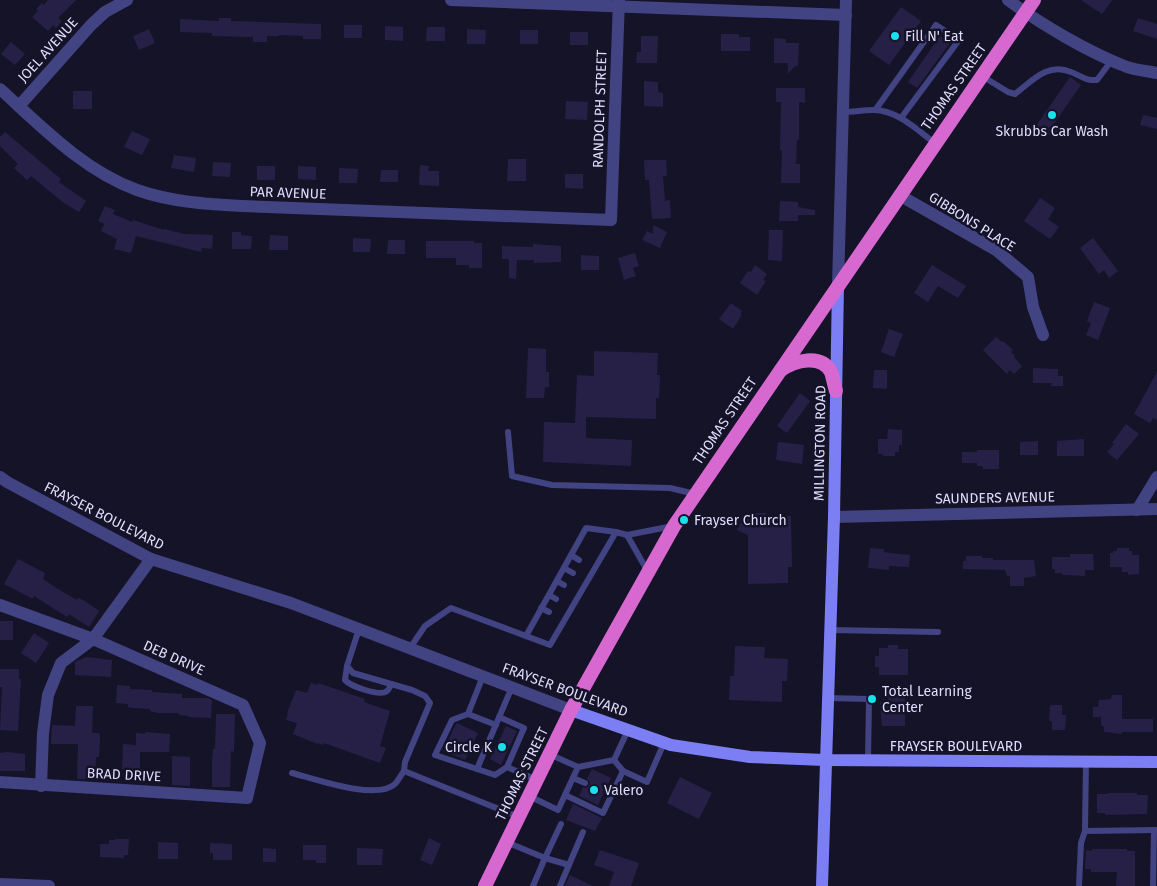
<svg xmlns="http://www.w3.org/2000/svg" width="1157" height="886" font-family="'Fira Sans',sans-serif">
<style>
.building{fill:#262047}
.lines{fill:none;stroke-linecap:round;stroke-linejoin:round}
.service{stroke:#424383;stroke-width:6}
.minor{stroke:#424383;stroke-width:12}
.tertiary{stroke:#424383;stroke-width:12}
.secondary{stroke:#7c7ff3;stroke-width:12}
.trunk{stroke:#d668d0;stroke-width:14}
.poi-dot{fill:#1ae0eb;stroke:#151328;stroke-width:2}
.labels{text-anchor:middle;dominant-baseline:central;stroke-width:5;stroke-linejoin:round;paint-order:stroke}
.poi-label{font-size:14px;fill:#dfddfc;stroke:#151328;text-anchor:start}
.street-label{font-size:14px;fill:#dfddfc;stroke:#151328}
</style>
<rect width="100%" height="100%" fill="#151328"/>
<g class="building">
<polygon points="48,0 76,0 58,18 62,21 56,28 53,25 48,31 32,17 38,11 36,9 42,3 44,5"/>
<polygon points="1081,0 1112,0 1102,14"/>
<polygon points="901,7 921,21 889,65 869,51"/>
<polygon points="219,18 231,18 231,21 321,24 321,39 303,39 303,36 279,35 279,36 267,36 267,42 253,42 253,37 212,36 212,33 180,32 180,19 219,21"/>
<polygon points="1138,18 1157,24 1157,39 1133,31"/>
<rect x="344" y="25" width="18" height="13"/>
<polygon points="385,26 403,27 403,41 385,40"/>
<polygon points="427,27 445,27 445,41 426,41"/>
<polygon points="149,29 155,43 139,50 133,36"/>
<polygon points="467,29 486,30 485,44 467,44"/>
<rect x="520" y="30" width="18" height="14"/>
<rect x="570" y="32" width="18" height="13"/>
<polygon points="721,34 739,34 739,37 750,37 750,51 721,51"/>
<polygon points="641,36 658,36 657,63 636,63 637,52 641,52"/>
<polygon points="940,36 950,43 917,88 908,82"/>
<polygon points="774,38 786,39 786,43 799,43 798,66 795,66 788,74 788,63 774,63"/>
<polygon points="11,42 25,54 15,65 1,54"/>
<polygon points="1070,77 1081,85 1053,125 1059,129 1052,137 1036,126"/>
<polygon points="644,81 658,82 658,92 663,93 663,107 644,106"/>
<polygon points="776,88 805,88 805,103 799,102 799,140 797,140 796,164 800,164 800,183 781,183 782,150 780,150 781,102 776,102"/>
<rect x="73" y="91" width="19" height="18"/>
<polygon points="566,101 588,102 587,120 565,119"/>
<polygon points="1143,115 1157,118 1157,129 1140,125"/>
<polygon points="132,131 150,139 142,155 124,147"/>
<polygon points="5,132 61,179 59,182 86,201 79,212 64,203 31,176 27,180 14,168 18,164 0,146 0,137"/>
<polygon points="174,155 196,158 194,172 171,168"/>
<polygon points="508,159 526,159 526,181 507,181"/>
<polygon points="644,160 666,160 667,176 663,176 665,201 670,200 671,218 652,219 649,180 645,180"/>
<polygon points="213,162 231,163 230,177 212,176"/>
<polygon points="420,165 429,166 428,171 439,171 439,186 419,185"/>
<rect x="257" y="166" width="18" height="14"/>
<polygon points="298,166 316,167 316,180 298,179"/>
<polygon points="339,168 358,169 357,183 339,183"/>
<polygon points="381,170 398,170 398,182 380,182"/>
<polygon points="565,174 583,174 583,189 565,188"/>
<polygon points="1040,198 1055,208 1048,219 1059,227 1050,239 1024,221"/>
<polygon points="780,201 798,202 798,207 815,210 815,215 798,215 798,221 779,221"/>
<polygon points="105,206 115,210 113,214 132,222 133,220 164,230 164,229 184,234 213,235 212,249 202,248 201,252 136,236 131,253 114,249 117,239 101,231 104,224 98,221"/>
<polygon points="653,225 667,232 660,248 642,240 647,231 653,234"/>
<polygon points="769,230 783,230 782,261 768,260"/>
<polygon points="232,232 241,232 241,235 252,236 251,249 232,249"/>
<polygon points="270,235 288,236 288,250 269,250"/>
<polygon points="353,238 371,239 370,252 353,252"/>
<polygon points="1093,238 1118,271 1109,278 1104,270 1099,274 1080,248"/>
<polygon points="388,240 405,240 405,254 387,254"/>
<polygon points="426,241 474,241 474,243 482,243 482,268 469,268 469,265 456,265 456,258 426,258"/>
<polygon points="533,244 561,246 561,262 534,263 534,260 517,260 516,279 509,278 509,259 502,259 502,246 533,247"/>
<polygon points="635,253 639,266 633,268 636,276 624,280 618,258"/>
<polygon points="581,255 599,256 599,270 581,270"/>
<polygon points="755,265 767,274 763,280 766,281 757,295 740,283 748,271 751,272"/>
<polygon points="932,265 966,286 958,298 938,286 928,302 914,293"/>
<polygon points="1094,302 1110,308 1098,340 1086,335 1091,323 1087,321"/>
<polygon points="731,303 742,311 740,314 742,315 733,329 719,319"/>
<polygon points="889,329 903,334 894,357 881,352"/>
<polygon points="996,337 1002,342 1003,341 1013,350 1011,352 1015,356 1014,357 1022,366 1014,374 1010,370 1007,374 983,350"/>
<polygon points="528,348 546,349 546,372 549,372 549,387 545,387 544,398 526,398"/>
<polygon points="594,351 658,353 657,375 660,375 659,398 656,398 656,419 586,417 586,438 632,440 631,466 543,462 544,422 575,423 577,375 594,376"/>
<polygon points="1033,368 1058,369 1058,376 1063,376 1063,386 1051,386 1052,383 1033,383"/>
<polygon points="874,370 887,370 887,389 873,388"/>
<polygon points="1157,372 1157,420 1153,418 1150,423 1134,414"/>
<polygon points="800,393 810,401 787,433 777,426"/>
<polygon points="1126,424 1139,434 1117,460 1107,452 1114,444 1112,443"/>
<polygon points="888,429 902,430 902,445 899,445 899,452 895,452 895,456 883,456 883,454 878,454 878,439 887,439"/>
<polygon points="1084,439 1084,456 1057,456 1057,441"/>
<polygon points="1038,441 1038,455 1020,455 1020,442"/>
<polygon points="778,442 804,445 802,464 776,460"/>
<polygon points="977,450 999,450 999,469 983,469 983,466 977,466 977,463 962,463 962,452 977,452"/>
<polygon points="746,513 766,513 766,515 791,516 792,567 788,567 788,583 748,584 748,535 737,530"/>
<polygon points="870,548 884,549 884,552 890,553 910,555 909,567 889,566 889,570 868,568"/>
<polygon points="1117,548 1129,548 1129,551 1132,551 1132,555 1139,555 1139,574 1128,575 1128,572 1122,572 1122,567 1110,567 1110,553 1113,553 1113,551 1117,551"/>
<polygon points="1070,554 1093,554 1094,570 1085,570 1085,576 1062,575 1062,573 1055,573 1055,569 1052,569 1052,557 1070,557"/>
<polygon points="966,556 982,556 982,558 993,558 993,560 1034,560 1036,576 1024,578 1024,586 1010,586 1010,576 1007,576 1005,570 963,569 963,561 966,561"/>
<polygon points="18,559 45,573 43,579 58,589 77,600 78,598 85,601 99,611 89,627 69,614 67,617 34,596 33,599 4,584"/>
<rect x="0" y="621" width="13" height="19"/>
<polygon points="34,633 49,643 36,663 21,653"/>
<polygon points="888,645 898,645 898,649 908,649 908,675 879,675 879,667 875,667 875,656 879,656 879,648 888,648"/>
<polygon points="735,646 765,647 764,658 788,659 787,681 782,681 782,702 729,700 730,676 734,676"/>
<polygon points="86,657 112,660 111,677 75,675 75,662"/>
<polygon points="0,669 19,669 19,679 21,679 18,731 0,730 2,687 0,687"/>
<polygon points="311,683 317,685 318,683 365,699 364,702 390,711 380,746 386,748 380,763 324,743 323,745 317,743 317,744 293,734 297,723 286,720 288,713 287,713 296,690 307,693"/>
<polygon points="117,685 130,686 130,689 152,690 152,692 182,694 182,698 208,698 212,700 211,718 188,717 188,716 179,715 179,713 158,713 150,711 150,709 133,708 128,707 128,704 116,703"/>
<polygon points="888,695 905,695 905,726 882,726 880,702 888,702"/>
<polygon points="1112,695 1122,695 1122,719 1153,719 1153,732 1122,732 1122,734 1104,732 1104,727 1101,725 1101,717 1093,717 1093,707 1098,707 1099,700 1111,699"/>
<polygon points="1050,705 1062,705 1062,715 1066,715 1065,730 1052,730 1052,721 1049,721"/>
<polygon points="76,706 93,706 92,733 99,733 100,738 99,757 96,757 95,779 77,779 78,744 51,744 52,725 75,726"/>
<polygon points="216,714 235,714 234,752 231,751 230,787 212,787 212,761 213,749 215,749"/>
<polygon points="457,723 478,733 465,760 443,751 456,724"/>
<polygon points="506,726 517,731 501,765 490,759"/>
<polygon points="145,732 170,734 169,752 140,752 140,769 122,769 123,744 136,745 136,733 145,734"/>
<polygon points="6,752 25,754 25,771 0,771 0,753"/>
<polygon points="172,756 190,757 190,786 172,785"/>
<polygon points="592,769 611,778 598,805 579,796 583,787 586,788 589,785 590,782 587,779"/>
<polygon points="680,777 712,793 699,819 667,803"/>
<polygon points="1108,793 1137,793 1137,795 1148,795 1147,814 1105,815 1105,813 1097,813 1097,794 1108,794"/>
<polygon points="573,804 602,818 595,831 566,820"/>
<polygon points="429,838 441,844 432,865 420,860"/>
<polygon points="115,839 129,839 128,855 124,855 124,858 100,857 100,844 109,844 109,840 115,840"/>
<polygon points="158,842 178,843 178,859 158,859"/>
<polygon points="210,843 232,844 232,860 213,860 213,853 210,853"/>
<polygon points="303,845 326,845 326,863 316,863 316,860 303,860"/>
<polygon points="263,848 276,849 276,862 263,862"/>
<polygon points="357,848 383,849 382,865 357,865"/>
<polygon points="1092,849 1127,849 1127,851 1135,851 1135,886 1116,886 1117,872 1091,872 1091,869 1085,869 1086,850 1092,851"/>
<polygon points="600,850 639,863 631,886 609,886 614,872 594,865"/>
<polygon points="570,875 593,886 565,886"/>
</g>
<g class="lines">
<g class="service">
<path d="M 982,76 L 1008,92 L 1015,94 C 1032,81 1048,62 1071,72 C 1081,76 1086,81 1097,80 L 1112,60"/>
<polyline points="876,109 936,25 959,40 901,118"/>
<path d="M 843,112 C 853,112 864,110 874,110 C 897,110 917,130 935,143"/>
<polyline points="508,432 512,476 552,485 670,488 695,494"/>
<polyline points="627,535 648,572"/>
<polyline points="571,555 579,560"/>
<polyline points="564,568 573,573"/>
<polyline points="557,581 564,585"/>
<polyline points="549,595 556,599"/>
<polyline points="541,608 549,612"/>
<polyline points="359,629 347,666 353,673 412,690 425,696 430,703 405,762 404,771 519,817"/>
<polyline points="830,630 938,632"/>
<polyline points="526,636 586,528 616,532"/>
<polyline points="410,648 425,626 451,608 550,645 616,532 627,535 673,526"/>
<path d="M 347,666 L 345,680 C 350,686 380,697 387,691 C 388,690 391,686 391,684"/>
<polyline points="483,676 468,714 452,720 435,755 495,775 507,767 537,780"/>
<polyline points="828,698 869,699 868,760"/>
<polyline points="468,714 496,725"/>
<polyline points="499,717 524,728 507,767"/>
<polyline points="1086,761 1085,831 1157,830"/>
<polyline points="578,767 614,760 628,730"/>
<polyline points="477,769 512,687"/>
<polyline points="623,771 647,782 664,743"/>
<path d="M 292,773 C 315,779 376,801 395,784 C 398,781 401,775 404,771"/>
<polyline points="573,778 585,783"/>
<polyline points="565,795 603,813 623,771 614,760"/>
<polyline points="529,796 558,810 578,767 549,754"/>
<polyline points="506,842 545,858 561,824"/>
<polyline points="533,886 545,858 569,865"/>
<polyline points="560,886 583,832"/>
<polyline points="1079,886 1081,843 1085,831"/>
<polyline points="1153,886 1154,830"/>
</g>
<g class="minor">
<polyline points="451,0 846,15"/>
<path d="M 1008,0 C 1042,25 1088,52 1127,67 C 1136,70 1147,71 1157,73"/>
<path d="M 0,89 C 42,127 83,170 137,190 C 171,202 206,204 242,206 L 611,220 L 619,0"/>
<polyline points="19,106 91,25 105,12 127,0"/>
<polyline points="899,195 996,250 1028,277 1033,307 1043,335"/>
<polyline points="0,477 7,482 151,559 291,603 571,710"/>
<polyline points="1137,510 1157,477"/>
<polyline points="834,517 1157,509"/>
<polyline points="0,605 93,639 243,705 260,743 247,798 0,782"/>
<polyline points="41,786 43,733 48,695 61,663 93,639 151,559"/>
<polyline points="0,884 49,886"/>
</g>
<polyline class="tertiary" points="838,285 846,0"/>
<g class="secondary">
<polyline points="571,710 671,745 750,757 825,760 1157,762"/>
<polyline points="822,886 834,517 838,285"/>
</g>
<g class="trunk">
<path d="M 781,370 C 794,361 821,353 831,372 C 833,378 834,385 836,391"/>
<polyline points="485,886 571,710 674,526 1034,0"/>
</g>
</g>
<g class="poi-dot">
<circle cx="895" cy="36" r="5"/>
<circle cx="1052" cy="115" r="5"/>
<circle cx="684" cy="520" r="5"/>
<circle cx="872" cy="699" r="5"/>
<circle cx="502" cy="747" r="5"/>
<circle cx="594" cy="790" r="5"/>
</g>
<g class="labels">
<g class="poi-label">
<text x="905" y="36">Fill N' Eat</text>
<text x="1052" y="131" text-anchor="middle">Skrubbs Car Wash</text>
<text x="694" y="520">Frayser Church</text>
<text x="882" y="691">Total Learning<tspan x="882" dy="16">Center</tspan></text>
<text x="492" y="747" text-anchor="end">Circle K</text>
<text x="604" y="790">Valero</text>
</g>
<g class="street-label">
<text transform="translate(48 50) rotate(-48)">JOEL AVENUE</text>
<text transform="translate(954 87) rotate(-55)">THOMAS STREET</text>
<text transform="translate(600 109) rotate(-88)">RANDOLPH STREET</text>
<text transform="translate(288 193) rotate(2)">PAR AVENUE</text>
<text transform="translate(972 222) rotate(32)">GIBBONS PLACE</text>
<text transform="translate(725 421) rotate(-56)">THOMAS STREET</text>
<text transform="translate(820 443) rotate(-89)">MILLINGTON ROAD</text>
<text transform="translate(995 498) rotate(-1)">SAUNDERS AVENUE</text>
<text transform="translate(104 516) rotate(27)">FRAYSER BOULEVARD</text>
<text transform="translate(174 658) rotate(24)">DEB DRIVE</text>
<text transform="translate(565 690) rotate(20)">FRAYSER BOULEVARD</text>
<text x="956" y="746">FRAYSER BOULEVARD</text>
<text transform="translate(522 774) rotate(-64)">THOMAS STREET</text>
<text transform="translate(124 775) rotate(3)">BRAD DRIVE</text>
</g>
</g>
</svg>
